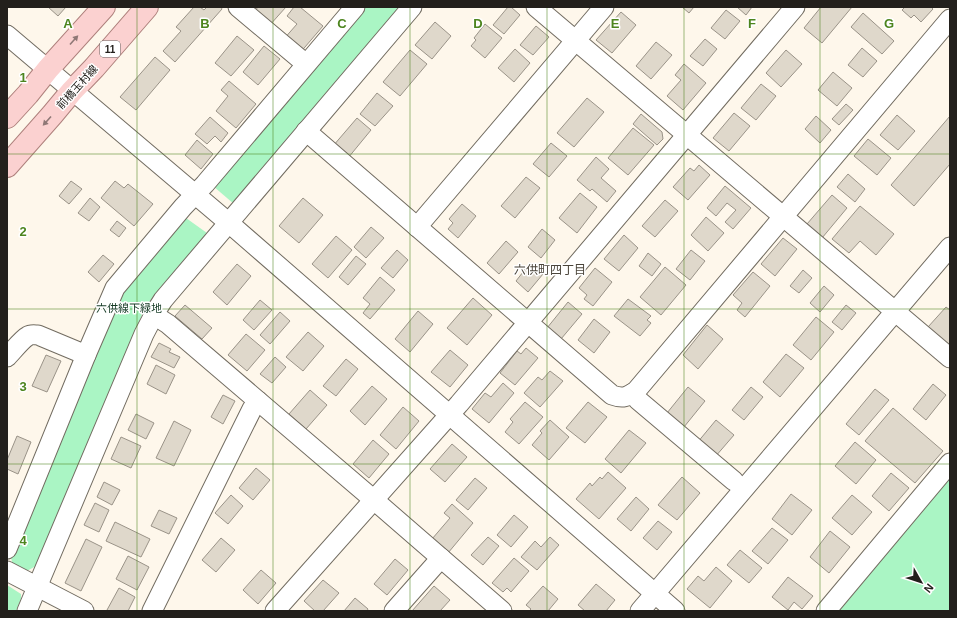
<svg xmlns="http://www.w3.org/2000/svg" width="957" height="618" font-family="Arial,'Noto Sans JP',sans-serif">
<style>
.green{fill:#aaf5c4}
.building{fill:#dfd8cb;stroke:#9a9388}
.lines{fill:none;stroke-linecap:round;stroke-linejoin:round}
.minor-casing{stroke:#726c61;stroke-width:21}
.major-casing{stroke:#ae807c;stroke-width:24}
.minor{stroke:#fff;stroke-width:19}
.major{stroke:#fbd1d0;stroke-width:22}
.oneway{fill:#8f7876}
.grid{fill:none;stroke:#4d851f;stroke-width:1;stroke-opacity:0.55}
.labels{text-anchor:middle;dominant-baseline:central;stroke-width:3;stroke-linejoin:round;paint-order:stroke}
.shield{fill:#fff;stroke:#656360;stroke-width:1}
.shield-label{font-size:10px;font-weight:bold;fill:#23201c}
.street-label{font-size:11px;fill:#23201c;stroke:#fff}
.park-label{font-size:11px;fill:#143a24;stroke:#fff}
.neighbourhood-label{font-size:12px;fill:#4b453b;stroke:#fff}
.grid-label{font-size:13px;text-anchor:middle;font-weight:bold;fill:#4d851f;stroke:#fff;stroke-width:3;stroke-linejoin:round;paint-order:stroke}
</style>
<rect width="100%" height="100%" fill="#fef7eb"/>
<g class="green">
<polygon points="364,7 400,7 234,204 213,186"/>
<polygon points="186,218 207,233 144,310 36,566 25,572 13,567 11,557 117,300"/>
<polygon points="950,478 950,611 837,611"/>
<polygon points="7,585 21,594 21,599 16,611 7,611"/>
</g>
<g class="building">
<polygon points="48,7 66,7 58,16"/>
<polygon points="194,7 200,7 204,10 207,7 221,7 222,9 175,62 163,51 181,31 176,27"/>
<polygon points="258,7 286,7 269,26 254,12"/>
<polygon points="294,7 300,7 323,26 299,54 283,40 297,24 287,16"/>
<polygon points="508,7 511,7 520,15 504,34 493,25"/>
<polygon points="682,7 694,7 689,13"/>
<polygon points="737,7 752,7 746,15"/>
<polygon points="821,7 852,7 822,43 804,28"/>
<polygon points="905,7 931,7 933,9 921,22 914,15 911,18 902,10"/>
<polygon points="726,10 740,21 725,39 711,28"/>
<polygon points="621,12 636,25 612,53 596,40"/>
<polygon points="863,13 894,41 882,54 851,27"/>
<polygon points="435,22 451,36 432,59 415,45"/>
<polygon points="485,24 502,38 485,58 471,46 476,40 474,38"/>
<polygon points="536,26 549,37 533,55 520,45"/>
<polygon points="237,36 254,50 231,76 215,63"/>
<polygon points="705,39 717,49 703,66 690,56"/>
<polygon points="656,42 672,55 651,79 636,66"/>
<polygon points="264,46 280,59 258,85 243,72"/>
<polygon points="862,48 877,61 863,77 848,65"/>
<polygon points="515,49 530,63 514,82 498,68"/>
<polygon points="410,50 427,64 400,96 383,82"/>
<polygon points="786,50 802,64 781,87 766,73"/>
<polygon points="155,57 170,70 136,110 120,97"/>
<polygon points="684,64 706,83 683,110 667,96 681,80 675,75"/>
<polygon points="833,72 852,88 837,106 818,90"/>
<polygon points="229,81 256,104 236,128 216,111 228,96 221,90"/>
<polygon points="761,84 776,96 756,120 741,108"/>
<polygon points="377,93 393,106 375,126 360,114"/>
<polygon points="587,98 604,112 574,147 557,133"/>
<polygon points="846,104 853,110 839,125 832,119"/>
<polygon points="734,113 750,126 729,151 713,138"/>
<polygon points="641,114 662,132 663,139 657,145 633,124"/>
<polygon points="897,115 915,131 898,150 880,135"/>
<polygon points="816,116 831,130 820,143 805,129"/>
<polygon points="950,116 950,164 914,206 891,185"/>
<polygon points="210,117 228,133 221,142 215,136 207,144 195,134"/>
<polygon points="357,118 371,130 348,158 333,146"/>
<polygon points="633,128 654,145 628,175 608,158"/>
<polygon points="868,139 891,158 877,175 854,156"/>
<polygon points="197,140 213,154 201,169 185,155"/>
<polygon points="551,143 567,156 549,177 533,164"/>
<polygon points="596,157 609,169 601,178 616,191 607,202 592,189 590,191 577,180"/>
<polygon points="699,165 710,175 688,200 673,187 690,168 694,171"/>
<polygon points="848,174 865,189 855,202 837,187"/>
<polygon points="526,177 540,188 515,218 501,206"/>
<polygon points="71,181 82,189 69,204 59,196"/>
<polygon points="115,181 124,188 128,184 153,204 134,226 101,198"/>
<polygon points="725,186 751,208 733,229 725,222 736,210 727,203 716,216 707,208"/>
<polygon points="580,193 597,207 577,233 559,218"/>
<polygon points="832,195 847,208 822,238 807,224"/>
<polygon points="90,198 100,207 89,221 78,213"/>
<polygon points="303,198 323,215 299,243 279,226"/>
<polygon points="665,200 678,211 655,237 642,226"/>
<polygon points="462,204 476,216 458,238 448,229 453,223 449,219"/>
<polygon points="860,206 894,234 876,255 860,241 849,253 832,239"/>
<polygon points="706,217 724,233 708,251 691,235"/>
<polygon points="117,221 126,228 119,237 110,230"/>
<polygon points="371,227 384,238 366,258 354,247"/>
<polygon points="542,229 555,240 541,258 528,247"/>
<polygon points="624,235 638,248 619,271 604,259"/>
<polygon points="336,236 352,250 328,278 312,264"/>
<polygon points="783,238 797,249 775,276 761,264"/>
<polygon points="506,241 518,252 499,274 487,263"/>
<polygon points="397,250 408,260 393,278 381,268"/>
<polygon points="691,250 705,261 690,280 676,269"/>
<polygon points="648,253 661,264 652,276 639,266"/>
<polygon points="103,255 114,264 99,282 88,272"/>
<polygon points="356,256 366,264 348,285 339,277"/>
<polygon points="530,263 543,274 528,292 516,281"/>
<polygon points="237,264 251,276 227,305 213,292"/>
<polygon points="665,267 686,285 661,315 640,297"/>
<polygon points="595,268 612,282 593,306 584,299 587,295 579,288"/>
<polygon points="803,270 812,278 799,293 790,286"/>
<polygon points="753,272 770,286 745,317 737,310 742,303 733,295"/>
<polygon points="380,277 395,290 370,319 363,313 370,304 363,298"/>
<polygon points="824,286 834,295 820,312 810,303"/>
<polygon points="473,298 492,315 467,345 447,328"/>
<polygon points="628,299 651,316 647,320 651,323 640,336 614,316"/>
<polygon points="260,300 272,310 254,330 243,320"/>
<polygon points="568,302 582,314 561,339 547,328"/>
<polygon points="185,305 212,328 202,339 175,316"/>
<polygon points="846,305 856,313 842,330 832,322"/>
<polygon points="946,307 950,310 950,346 928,327"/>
<polygon points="418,311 433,324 410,352 395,339"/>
<polygon points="280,312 290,321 270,344 260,335"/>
<polygon points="816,317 834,332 811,360 793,345"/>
<polygon points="594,319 610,332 594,353 578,340"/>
<polygon points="707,325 723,339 698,369 683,355"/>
<polygon points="308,332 324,346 303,371 286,357"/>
<polygon points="246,334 265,350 247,371 228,355"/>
<polygon points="159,343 171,349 169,352 180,357 174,368 151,357"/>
<polygon points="526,348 538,358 515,385 500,373 517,351 521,354"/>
<polygon points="450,350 468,365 450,387 431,372"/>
<polygon points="786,354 804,368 780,397 763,382"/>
<polygon points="46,355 61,361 47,392 32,386"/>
<polygon points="275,357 286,367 272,383 260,374"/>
<polygon points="346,359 358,369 336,396 323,386"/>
<polygon points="156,365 175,375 166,394 147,384"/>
<polygon points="550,371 563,381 540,407 524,393 538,377 542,380"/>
<polygon points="503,383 514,393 489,423 472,409 485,393 491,397"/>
<polygon points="933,384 946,395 926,420 913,409"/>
<polygon points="372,386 387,399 365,425 350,411"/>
<polygon points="688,387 705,401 684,427 667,413"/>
<polygon points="751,387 763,397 744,420 732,410"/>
<polygon points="875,389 889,400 859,435 846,424"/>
<polygon points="310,390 327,405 306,429 289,414"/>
<polygon points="223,395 235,401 223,424 211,417"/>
<polygon points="525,402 543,417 519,444 505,432 513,422 510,419"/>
<polygon points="588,402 607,417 585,443 566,428"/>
<polygon points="403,407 419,421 396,449 380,435"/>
<polygon points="893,408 943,451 915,483 865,441"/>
<polygon points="136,414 154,423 146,439 128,430"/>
<polygon points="550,420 569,437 549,460 532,445 542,433 540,431"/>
<polygon points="716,420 734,435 715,457 697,443"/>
<polygon points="174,421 191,430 174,466 156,458"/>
<polygon points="629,430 646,443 621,473 605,459"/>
<polygon points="17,436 31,442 18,474 7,469 7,460"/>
<polygon points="121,437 141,446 131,468 111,459"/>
<polygon points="373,440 389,454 369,478 353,464"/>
<polygon points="855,442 876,460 856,484 835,466"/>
<polygon points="452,444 467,457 445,482 430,469"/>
<polygon points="256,468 270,480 253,500 239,488"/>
<polygon points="608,472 626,488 599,519 576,499 590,483 592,486 600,477 602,479"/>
<polygon points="891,473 909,488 889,511 872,496"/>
<polygon points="682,477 700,493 677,520 658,505"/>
<polygon points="475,478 487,488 468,510 456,500"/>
<polygon points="104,482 120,490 112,505 97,497"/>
<polygon points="791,494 812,510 792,535 772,519"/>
<polygon points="231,495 243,506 228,524 215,513"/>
<polygon points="852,495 872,512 852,535 832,518"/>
<polygon points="636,497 649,509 631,531 617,519"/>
<polygon points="95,503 109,510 99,532 84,525"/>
<polygon points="452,504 473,523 448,553 432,539 450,518 444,513"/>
<polygon points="159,510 177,518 169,534 151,526"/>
<polygon points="514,515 528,527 511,547 497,535"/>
<polygon points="658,521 672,532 657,550 643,538"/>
<polygon points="115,522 150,539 141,557 106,541"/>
<polygon points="772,528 788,540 768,564 752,551"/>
<polygon points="830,531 850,547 829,573 810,557"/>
<polygon points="488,537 499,546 483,565 471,555"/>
<polygon points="550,537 559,545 537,570 521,557 535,541 541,547"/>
<polygon points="221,538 235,550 216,572 202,560"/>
<polygon points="86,539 102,547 81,591 65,583"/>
<polygon points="740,550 762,568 749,583 727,565"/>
<polygon points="128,556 149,567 137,590 116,579"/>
<polygon points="514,558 529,571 511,592 507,588 503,592 492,583"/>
<polygon points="395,559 408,570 387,595 374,584"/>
<polygon points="716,567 732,581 710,608 687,589 698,576 704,581"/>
<polygon points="261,570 276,583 258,604 243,590"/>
<polygon points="788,577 813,596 802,609 794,602 788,610 772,597"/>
<polygon points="323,580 339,593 323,611 315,611 304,601"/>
<polygon points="596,584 615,600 606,611 585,611 578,605"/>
<polygon points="434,586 450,600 440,611 412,611"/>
<polygon points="543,586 558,599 548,611 529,611 531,609 526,605"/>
<polygon points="119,588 135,597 128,611 109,611 107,610"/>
<polygon points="355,598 368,609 367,611 344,611"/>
</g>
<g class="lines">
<defs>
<g id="minor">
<polyline points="238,7 306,64"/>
<polyline points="536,7 950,358"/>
<polyline points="7,35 229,223 675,611"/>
<path d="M 306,131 L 612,395 C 623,399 627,397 636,391 L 950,19"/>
<polyline points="417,227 604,7"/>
<polyline points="154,315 168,324 374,500 502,611"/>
<path d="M 7,357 C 12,352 22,339 28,336 C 31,334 35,335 38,335 L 86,355"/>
<polyline points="633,393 638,400 734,481"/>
<polyline points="7,549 86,355 115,288 183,207 205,184 355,7"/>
<polyline points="7,571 84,611"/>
<polyline points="27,611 144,334 156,311 163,300 412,7"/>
<polyline points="152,611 252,409 258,401"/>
<polyline points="275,611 459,404 795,7"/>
<polyline points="394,611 441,558"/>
<polyline points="640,611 950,247"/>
<polyline points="826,611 950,463"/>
</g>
<g id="major">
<polyline points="7,117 28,94 48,69 104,7"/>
<polyline points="7,166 52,115 72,91 94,68 147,7"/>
</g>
</defs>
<use href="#minor" class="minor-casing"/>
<use href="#major" class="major-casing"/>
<use href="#minor" class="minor"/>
<use href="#major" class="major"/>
</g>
<defs><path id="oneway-solid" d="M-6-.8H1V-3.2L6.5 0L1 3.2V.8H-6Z"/></defs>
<g class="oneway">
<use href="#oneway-solid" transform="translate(74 40) rotate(-48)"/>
<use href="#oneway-solid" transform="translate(47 121) rotate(132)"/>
</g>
<path class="grid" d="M 137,7 L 137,611M 273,7 L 273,611M 410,7 L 410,611M 547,7 L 547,611M 684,7 L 684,611M 820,7 L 820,611M 7,154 L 950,154M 7,309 L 950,309M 7,464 L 950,464"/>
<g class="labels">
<rect class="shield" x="100" y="41" width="20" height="16" rx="3"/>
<g class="shield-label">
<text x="110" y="49">11</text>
</g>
<g class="street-label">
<text transform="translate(77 87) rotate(-48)">前橋玉村線</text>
</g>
<g class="park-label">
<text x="129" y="308">六供線下緑地</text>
</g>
<g class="neighbourhood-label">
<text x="550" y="270">六供町四丁目</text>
</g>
</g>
<g class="grid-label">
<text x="68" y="28">A</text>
<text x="205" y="28">B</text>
<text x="342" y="28">C</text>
<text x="478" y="28">D</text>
<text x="615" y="28">E</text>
<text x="752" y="28">F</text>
<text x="889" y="28">G</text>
<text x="23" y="82">1</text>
<text x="23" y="236">2</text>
<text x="23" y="391">3</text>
<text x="23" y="545">4</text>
</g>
<rect width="957" height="618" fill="none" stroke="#23201c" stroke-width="16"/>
<g transform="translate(921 582) rotate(129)" stroke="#ffffff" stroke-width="3" paint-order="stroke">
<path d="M0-3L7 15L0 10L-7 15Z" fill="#23201c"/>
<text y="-6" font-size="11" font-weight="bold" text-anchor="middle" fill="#23201c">N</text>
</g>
</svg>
